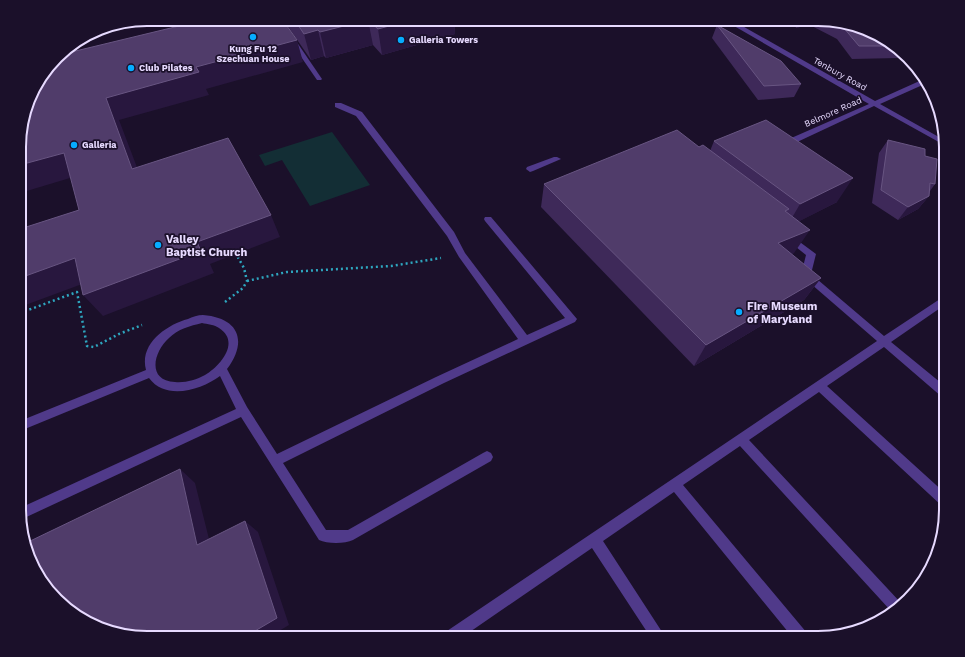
<svg xmlns="http://www.w3.org/2000/svg" width="965" height="657" font-family="'Work Sans',sans-serif">
<style>
.green{fill:#132e35}
.lines{fill:none;stroke-linecap:round;stroke-linejoin:round}
.path{stroke:#2ea6bf;stroke-width:2.5;stroke-dasharray:2 3;stroke-linecap:butt}
.service{fill:#503a8a;fill-rule:evenodd}
.minor{fill:#503a8a;fill-rule:evenodd}
.wall{fill:#3e2959}
.shaded-wall{fill:#28173e}
.building{fill:#503c6a;stroke:#685582}
.poi-dot{fill:#06acff;stroke:#1b102a;stroke-width:1.5}
.labels{text-anchor:middle;dominant-baseline:central;stroke-width:3.5;stroke-linejoin:round;paint-order:stroke}
.far-poi-label{font-size:9px;font-weight:bold;fill:#e7daff;stroke:#1b102a;text-anchor:start}
.far-street-label{font-size:9px;fill:#e7daff;stroke:#1b102a}
.poi-label{font-size:11px;font-weight:bold;fill:#e7daff;stroke:#1b102a;text-anchor:start}
.rim{fill:none;stroke:#e7daff;stroke-width:2}
</style>
<rect width="100%" height="100%" fill="#1b102a"/>
<polygon class="green" points="332,132 370,185 310,206 282,160 265,166 259,155"/>
<g class="lines">
<g class="path">
<polyline points="247,281 287,272 391,266 441,258"/>
<polyline points="225,302 243,288 247,281 244,268 236,254"/>
<polyline points="20,313 77,292 87,346 94,347 119,334 142,325"/>
</g>
<g class="service">
<polygon points="275,19 281,19 322,79 321,80 317,80"/>
<path d="M 335,103 L 341,103 L 362,112 L 454,232 L 465,253 L 527,335 L 565,318 L 485,221 L 484,219 L 485,217 L 491,217 L 577,319 L 575,322 L 444,383 L 283,463 L 326,530 L 348,530 L 483,453 L 487,451 L 491,453 L 493,457 L 491,461 L 353,540 C 345,544 327,544 319,540 L 241,417 L 20,520 L 20,508 L 236,409 L 220,376 C 201,390 166,401 149,378 L 20,431 L 20,421 L 146,370 C 139,344 166,325 188,319 C 192,317 198,315 203,315 C 239,318 248,341 227,369 L 247,407 L 277,454 L 436,377 L 518,339 L 459,257 L 447,236 L 356,116 L 335,107 ZM 202,323 C 207,324 215,325 219,328 C 241,342 220,366 205,375 C 196,380 185,383 175,382 C 146,381 154,351 169,338 C 178,329 190,326 202,323 Z"/>
<polygon points="554,157 557,157 561,159 533,171 530,172 526,169 527,167"/>
<polygon points="789,234 816,254 811,274 884,336 946,295 946,304 891,342 946,387 946,399 942,397 884,347 827,386 946,494 946,508 942,506 819,392 749,440 901,603 891,611 740,446 683,485 807,633 809,638 793,638 674,492 603,541 666,638 651,638 592,548 461,638 442,638 444,633 877,341 803,277 801,275 806,255 786,239 785,237 786,235"/>
</g>
<polygon class="minor" points="722,19 730,19 875,101 924,79 927,83 880,104 946,141 946,146 874,106 795,143 789,143 789,139 869,104"/>
</g>
<g class="wall">
<polygon points="286,19 454,19 455,34 382,55 373,45 326,58 324,56 311,60 289,28"/>
<polygon points="776,19 826,19 859,26 896,45 904,55 898,58 852,59 837,39 808,24 797,28 787,22 784,24"/>
<polygon points="717,25 801,84 794,97 758,100 712,38"/>
<polygon points="888,140 925,156 935,184 930,191 929,196 918,209 898,220 872,203 879,153"/>
<polygon points="714,141 837,202 799,221 794,253 791,254 821,278 804,300 694,366 541,207 544,184 699,147 710,151"/>
</g>
<g class="shaded-wall">
<polygon points="415,19 454,19 455,34 382,55 378,29"/>
<polygon points="786,19 789,19 787,22 784,24"/>
<polygon points="801,19 810,19 808,24 797,28"/>
<polygon points="368,20 373,45 326,58 320,32"/>
<polygon points="318,30 324,56 311,60 304,34"/>
<polygon points="297,40 303,62 206,89 209,95 119,120 146,191 132,169 106,98 196,67"/>
<polygon points="901,52 904,55 898,58"/>
<polygon points="64,153 80,175 20,193 20,165"/>
<polygon points="853,178 837,202 786,228 800,204"/>
<polygon points="929,196 918,209 898,220 908,207"/>
<polygon points="271,215 280,237 210,264 214,273 103,316 83,295 197,242"/>
<polygon points="810,230 794,253 764,267 778,243"/>
<polygon points="75,258 93,280 20,307 20,278"/>
<polygon points="821,278 804,300 694,366 706,345"/>
<polygon points="180,469 195,483 213,555 197,545"/>
<polygon points="245,521 258,532 289,625 267,638 243,638"/>
</g>
<g class="building">
<polygon points="208,19 282,19 297,40 196,67 199,72 106,98 132,169 228,138 271,215 197,242 201,251 83,295 75,258 20,278 20,229 79,210 64,153 20,165 20,131 32,90 59,55"/>
<polygon points="294,19 415,19 378,29 368,20 320,32 318,30 304,34"/>
<polygon points="830,20 859,26 896,46 859,46 843,27"/>
<polygon points="717,25 781,61 801,84 764,86"/>
<polygon points="766,120 853,178 800,204 714,141"/>
<polygon points="677,130 699,147 703,145 789,209 785,211 810,230 778,243 821,278 706,345 544,184"/>
<polygon points="888,140 925,149 925,156 937,159 935,184 930,183 929,196 908,207 881,190"/>
<polygon points="180,469 197,545 245,521 277,618 243,638 139,638 106,631 69,612 36,574 26,543"/>
</g>
<g class="poi-dot">
<circle cx="253" cy="37" r="4"/>
<circle cx="401" cy="40" r="4"/>
<circle cx="131" cy="68" r="4"/>
<circle cx="74" cy="145" r="4"/>
<circle cx="158" cy="245" r="4"/>
<circle cx="739" cy="312" r="4"/>
</g>
<g class="labels">
<g class="far-poi-label">
<text x="409" y="40">Galleria Towers</text>
<text x="253" y="49" text-anchor="middle">Kung Fu 12<tspan x="253" dy="10">Szechuan House</tspan></text>
<text x="139" y="68">Club Pilates</text>
<text x="82" y="145">Galleria</text>
</g>
<g class="far-street-label">
<text transform="translate(840 74) rotate(29)">Tenbury Road</text>
<text transform="translate(833 112) rotate(-24)">Belmore Road</text>
</g>
<g class="poi-label">
<text x="166" y="239">Valley<tspan x="166" dy="13">Baptist Church</tspan></text>
<text x="747" y="306">Fire Museum<tspan x="747" dy="13">of Maryland</tspan></text>
</g>
</g>
<path d="M0 0H965V657H0ZM147 26H818A121 121 0 0 1 939 147V510A121 121 0 0 1 818 631H147A121 121 0 0 1 26 510V147A121 121 0 0 1 147 26Z" fill="#1b102a" fill-rule="evenodd"/>
<path class="rim" d="M147 26H818A121 121 0 0 1 939 147V510A121 121 0 0 1 818 631H147A121 121 0 0 1 26 510V147A121 121 0 0 1 147 26Z"/>
</svg>
